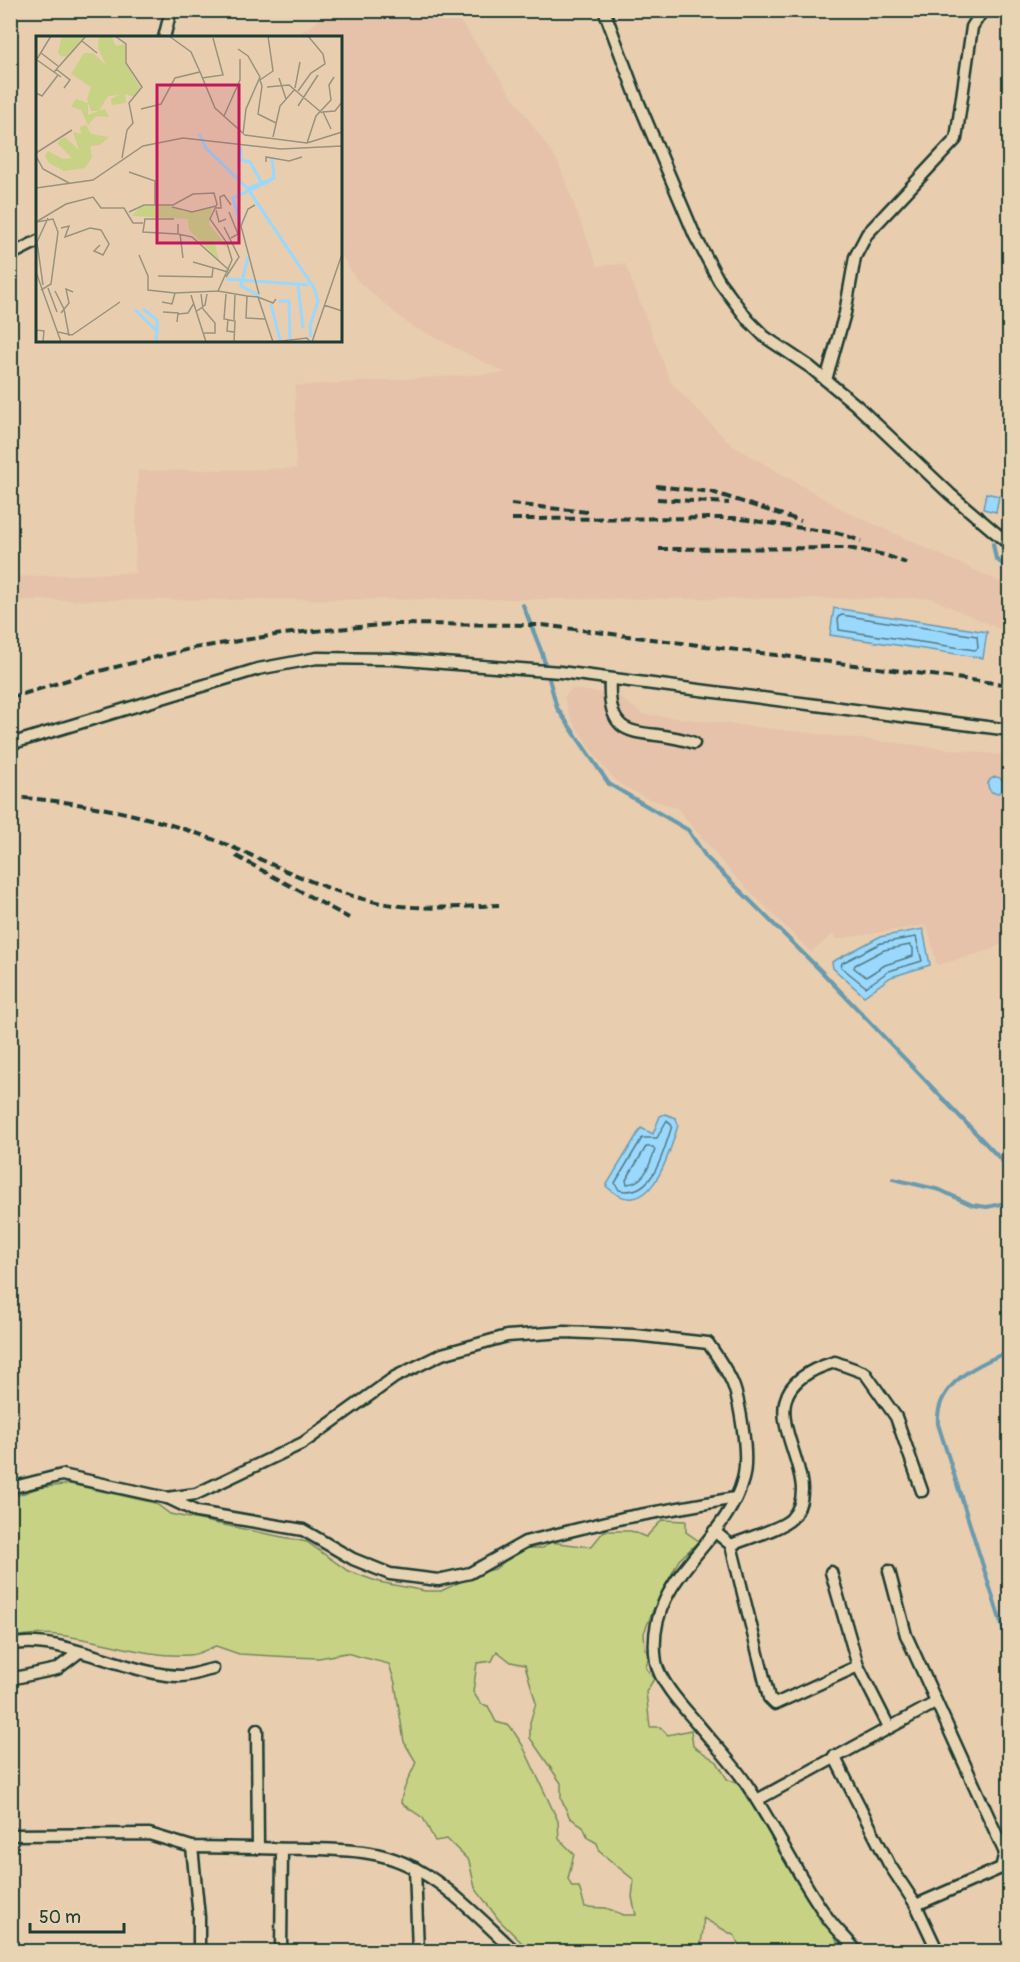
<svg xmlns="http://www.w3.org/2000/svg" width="1020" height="1962" font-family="Pangolin,sans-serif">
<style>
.built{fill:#e5c2a9}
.green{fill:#c7d285;stroke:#73885c;stroke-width:1.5;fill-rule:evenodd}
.water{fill:#9bd8fd;stroke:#699aad;stroke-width:1.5}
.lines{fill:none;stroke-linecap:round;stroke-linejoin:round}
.shore{stroke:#517b84;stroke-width:1.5}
.stream{stroke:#699aad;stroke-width:4}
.minor-casing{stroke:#1f3d34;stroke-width:15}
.minor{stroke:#e8d4b2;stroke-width:10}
.rail{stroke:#1f3d34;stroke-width:4;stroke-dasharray:9 4.5;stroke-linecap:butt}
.inset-river{fill:none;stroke:#9bd8fd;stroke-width:3}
.inset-road{fill:none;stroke:#98937e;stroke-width:1.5}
.view{fill:#c2185b;fill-opacity:0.15;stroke:#c2185b;stroke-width:3}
.inset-edge{fill:none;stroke:#1f3d34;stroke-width:3}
</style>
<rect width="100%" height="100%" fill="#e8cdaf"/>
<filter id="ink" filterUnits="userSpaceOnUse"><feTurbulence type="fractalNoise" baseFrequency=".0167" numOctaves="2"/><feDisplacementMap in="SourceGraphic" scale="12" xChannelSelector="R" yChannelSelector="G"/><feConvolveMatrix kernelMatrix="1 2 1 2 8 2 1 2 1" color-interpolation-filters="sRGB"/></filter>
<g filter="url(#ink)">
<g class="built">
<polygon points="332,11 453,11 558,162 597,266 625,264 671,383 731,445 847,512 1009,586 1009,633 931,598 11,600 11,577 135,573 138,471 296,469 295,386 506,373 410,325 358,281 341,255 340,38 295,37"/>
<polygon points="571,689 617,695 642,714 1009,756 1009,939 990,950 937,965 927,925 837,939 833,934 811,952 732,873 677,808 647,798 620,784 604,768 572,720 564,698"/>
</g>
<path class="green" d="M 70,1484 L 155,1503 L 170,1514 L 307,1542 L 348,1571 L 379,1582 L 425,1591 L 441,1591 L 479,1573 L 495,1569 L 513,1555 L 529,1548 L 543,1548 L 550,1542 L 591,1547 L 604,1531 L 631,1531 L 646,1537 L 662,1520 L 686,1521 L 686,1532 L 699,1541 L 679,1560 L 653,1610 L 644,1633 L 645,1649 L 649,1653 L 646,1668 L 654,1679 L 646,1692 L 650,1727 L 660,1727 L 668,1735 L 691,1730 L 693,1746 L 717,1762 L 727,1779 L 740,1785 L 794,1872 L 822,1924 L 832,1930 L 837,1942 L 849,1951 L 741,1951 L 735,1936 L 703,1918 C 705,1929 700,1939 701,1951 L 530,1951 L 499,1920 L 475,1888 L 469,1861 L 447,1839 L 435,1841 L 423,1818 L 401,1803 C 401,1790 411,1775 416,1762 L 404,1742 L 395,1683 L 389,1664 L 346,1653 L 319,1658 L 293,1657 L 239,1654 L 216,1646 C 207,1649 198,1655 189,1655 C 128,1659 72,1623 11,1638 L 10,1498 L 38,1488 ZM 497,1651 L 511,1662 L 525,1665 L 536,1703 L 530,1722 L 530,1738 L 561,1783 L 561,1799 L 570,1818 L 583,1826 L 588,1838 L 597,1843 L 600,1852 L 634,1880 L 632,1897 L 636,1915 L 624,1915 L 606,1908 L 585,1907 L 579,1887 L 572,1887 L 568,1879 L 574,1854 L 559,1839 L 558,1821 L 522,1744 L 510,1726 L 496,1722 L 488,1706 L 481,1704 L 473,1692 L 477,1663 L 492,1661 Z"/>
<g class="water">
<polygon points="986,493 999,496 996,512 983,509"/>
<polygon points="834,608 987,632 983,658 830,635"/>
<circle cx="996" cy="785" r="8"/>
<polygon points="923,929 930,965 891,977 864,996 833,968 832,962 879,937"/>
<path d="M 665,1114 L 676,1118 L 678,1125 C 669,1155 649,1227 606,1186 L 641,1128 L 653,1134 L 660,1116 Z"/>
</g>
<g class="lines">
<g class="shore">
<polygon points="842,615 977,636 978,648 975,650 839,630 838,617"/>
<polygon points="916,937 922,961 889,971 866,987 841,967 842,963 881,943"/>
<polygon points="910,945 913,948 913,956 885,965 866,977 854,968 855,965 884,950"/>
<path d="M 667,1120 L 672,1126 C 663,1152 654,1198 619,1190 L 615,1183 L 642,1138 L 657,1138 Z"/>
<path d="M 646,1147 L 653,1147 L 655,1150 C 649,1165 646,1182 627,1184 L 626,1180 Z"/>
</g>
<g class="stream">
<polyline points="993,544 996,559 1010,570"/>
<polyline points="523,605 542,653 557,708 609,784 688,830 706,857 821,971 1010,1169"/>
<polyline points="893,1179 940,1190 972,1205 987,1207 1010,1202"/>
<path d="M 1010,1351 C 978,1364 935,1383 938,1424 L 1010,1651"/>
</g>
<defs>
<g id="minor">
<polyline points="604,10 638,101 695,236 719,281 748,320 765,337 810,367 856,405 950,494 1010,545"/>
<polyline points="164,38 171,10"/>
<polyline points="10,255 38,241"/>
<polyline points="826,380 845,313 855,257 867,234 956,139 972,27 983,10"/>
<path d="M 610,679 C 606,750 646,725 694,743"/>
<polyline points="10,744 258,669 317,658 392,659 560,672 1010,730"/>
<path d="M 10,1488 L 62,1475 L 167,1498 L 196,1494 L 303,1443 L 395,1377 L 442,1354 L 507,1336 L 564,1332 L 635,1335 L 708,1343 C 733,1379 737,1386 743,1430 C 745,1445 747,1464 743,1479 C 725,1547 643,1579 656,1662 C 659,1681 684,1708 696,1722 C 712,1742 731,1761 745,1782 C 774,1824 795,1872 825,1914 C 834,1928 847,1938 857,1952"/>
<polyline points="168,1498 197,1512 303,1530 353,1559 390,1574 438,1580 470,1573 525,1542 623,1518 735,1498"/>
<path d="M 714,1531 L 731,1545 C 745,1539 781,1529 791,1519 C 835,1473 725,1394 835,1362 L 865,1373 L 896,1417 L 922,1491"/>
<polyline points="731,1545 769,1698 775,1704 858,1666"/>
<polyline points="889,1571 906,1635 1005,1853 1001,1868 916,1905"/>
<polyline points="831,1572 858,1666 889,1727"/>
<path d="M 10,1645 C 57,1632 130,1676 181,1676 C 191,1676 203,1671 213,1669"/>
<polyline points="10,1679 57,1669 78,1653"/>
<path d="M 257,1730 L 258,1848 C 294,1850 333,1847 369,1853 C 430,1862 472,1912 516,1952"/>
<polyline points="834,1756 889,1864 916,1905 938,1952"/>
<polyline points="757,1800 935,1703"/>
<polyline points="10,1835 149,1834 192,1847 258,1848"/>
<polyline points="192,1847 199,1917 199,1952"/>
<polyline points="415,1868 418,1952"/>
<polyline points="281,1952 282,1849"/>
</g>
</defs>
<use href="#minor" class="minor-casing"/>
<use href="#minor" class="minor"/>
<g class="rail">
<polyline points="656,486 712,492 801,521"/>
<polyline points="657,499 729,503"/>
<polyline points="511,504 588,512"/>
<polyline points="512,519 734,518 843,534"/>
<polyline points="835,532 861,541"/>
<polyline points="659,549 848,548 885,555 906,563"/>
<polyline points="10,698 87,674 194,648 282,634 391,624 542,625 1010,685"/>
<path d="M 10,797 C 80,801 150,815 215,840 C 268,861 320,890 376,902 C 417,911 458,907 499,905"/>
<polyline points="236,856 349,918"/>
</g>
</g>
</g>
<g transform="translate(36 36)">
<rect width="306" height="306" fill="#e8cdaf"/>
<path d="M 26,0 L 49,0 L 33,21 L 24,20 L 22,16 ZM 63,0 L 75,0 L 80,10 L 89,8 L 89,27 L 105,53 L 98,61 L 89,58 L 90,67 L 76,69 L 75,63 L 83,59 L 72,60 L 63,75 L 55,75 L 51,63 L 55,51 L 35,38 L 48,17 L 57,17 L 70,29 L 62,12 ZM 40,63 L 52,67 L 52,79 L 69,73 L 73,81 L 60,80 L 52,89 L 45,74 L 35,71 ZM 50,89 L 55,98 L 73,101 L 64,109 L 54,110 L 56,121 L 49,132 L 28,135 L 13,127 L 9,120 L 12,115 L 27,123 L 36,122 L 22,108 L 23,104 L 29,101 L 43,114 L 37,96 L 45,98 L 44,91 ZM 105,170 L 134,170 L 149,176 L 176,172 L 173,188 L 193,213 L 178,204 L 183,224 L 153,194 L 152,183 L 96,180 Z" fill="#c7d285"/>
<path class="inset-river" d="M 163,98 L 170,112 L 212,153 L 278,252 L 282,265 L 274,290 L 275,301M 205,111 L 205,124 L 214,126 L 226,147 L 213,152M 226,147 L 238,142 L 236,122M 205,190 L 197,162 L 236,144M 212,221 L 205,250 L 224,260M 190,243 L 273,249M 262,250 L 267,292M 243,265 L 253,265 L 254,303M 235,268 L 244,304M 107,273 L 121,284 L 121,294M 99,274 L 121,295 L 120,306"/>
<path class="inset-road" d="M 79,0 L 90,8 L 90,27 L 106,51 L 93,67 L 97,87 L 91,94 L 86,122M 133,0 L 155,16 L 164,36M 46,5 L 61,17M 202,13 L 212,20 L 224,41 L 210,73 L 207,98M 5,17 L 22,30M 1,23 L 15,0M 1,24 L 25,41M 20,33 L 34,44 L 28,52M 18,36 L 50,0M 166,42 L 187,39 L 177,2M 243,42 L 250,63M 226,50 L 224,44 L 237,35 L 232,0M 226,50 L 222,78 L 240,87M 231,51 L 253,49 L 286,77M 259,52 L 264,26M 262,55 L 275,37 L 289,28 L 287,18 L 272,0M 0,57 L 6,60 L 22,39M 262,70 L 282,39M 105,73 L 125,68 L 139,42 L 164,36 L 179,72 L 209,99 L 271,107M 188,80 L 204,44 L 204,23M 295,93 L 287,76 L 299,75 L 306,66M 237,101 L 244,70 L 259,53M 271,107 L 280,80 L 295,64 L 293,49 L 298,41M 271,107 L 306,96M 0,117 L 36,94M 0,120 L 7,133 L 33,147M 230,126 L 230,121 L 253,125 L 266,121M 93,136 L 119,145 L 119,169 L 137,169 L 157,158 L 178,157 L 181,168 L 174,183 L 191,207 L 196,224 L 182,255 L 139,257 L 112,254 L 112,240 L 103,219M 0,152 L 57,144 L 107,110 L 147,102 L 245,113 L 306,110M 219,169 L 212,173 L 205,190 L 223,258M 136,171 L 156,176 L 180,170M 179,172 L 185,172 L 184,161 L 188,159 L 195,169M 180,174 L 183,186 L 190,183M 93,176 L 108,169 L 119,169M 193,176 L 202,198 L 195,202M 138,183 L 109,183 L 107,196 L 142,198M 0,186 L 30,168 L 57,161 L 65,172 L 88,172 L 97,187 L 107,187M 1,186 L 17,183 L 22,196 L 15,248 L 5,254M 142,188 L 142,198 L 156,201 L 193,234M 188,191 L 203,221 L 190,241M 25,192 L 33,190 L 29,201 L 54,192 L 65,194 L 73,208 L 67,219 L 58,215 L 64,209M 144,198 L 147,222M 157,226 L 192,236M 0,236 L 25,306M 122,240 L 176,241 L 177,232M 7,249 L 1,206 L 12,182M 12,252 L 21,276M 0,255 L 0,278M 19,255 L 28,273 L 33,300M 182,255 L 211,260M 165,258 L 167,273 L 179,287 L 179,297 L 168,297M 190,258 L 188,283 L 199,285 L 198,306M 155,259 L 170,306M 222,261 L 211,260 L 210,282 L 229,283M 240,263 L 237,267 L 222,261 L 237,306 L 271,302 L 274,306M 126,266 L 136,268 L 139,257M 288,269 L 306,275M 161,275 L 169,269 L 171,258M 127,276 L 142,277 L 141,286M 25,277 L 33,267 L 30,253 L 37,256M 142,278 L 152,277 L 158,267M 192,283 L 191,295 L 198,296M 198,284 L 199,259M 0,294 L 8,295 L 7,306M 22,296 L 36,299 L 84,266M 276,306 L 306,218"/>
<path class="view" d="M 121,49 L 203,49 L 203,207 L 121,207 Z"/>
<rect width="306" height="306" class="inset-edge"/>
</g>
<rect width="1020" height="1962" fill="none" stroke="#e8d4b2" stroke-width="36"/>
<rect x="18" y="18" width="984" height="1926" fill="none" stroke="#1f3d34" stroke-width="2" filter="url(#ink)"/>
<path d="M30 1923v9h94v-9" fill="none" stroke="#1f3d34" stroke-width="3"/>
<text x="39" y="1923" font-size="18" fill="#1f3d34" stroke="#e8d4b2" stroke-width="4.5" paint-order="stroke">50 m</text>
</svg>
